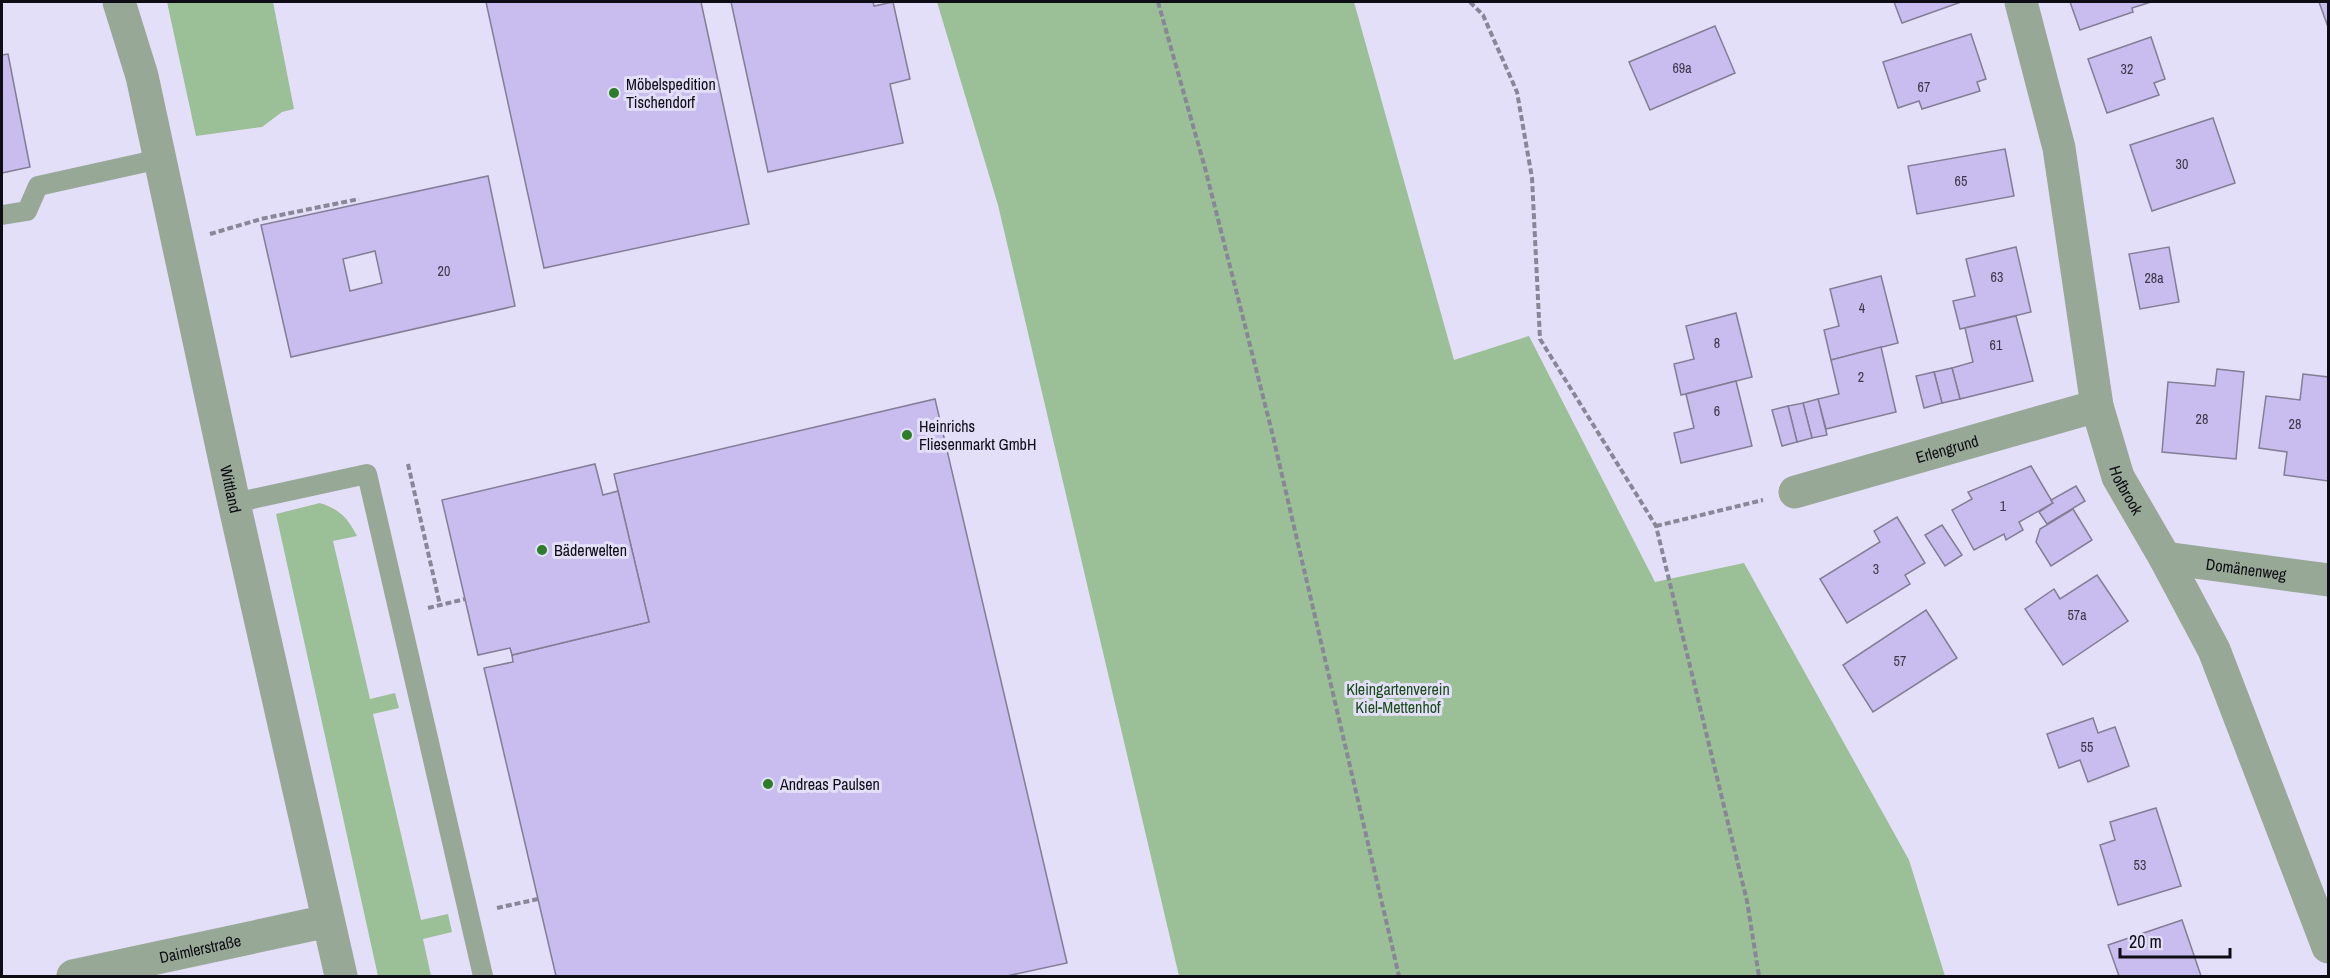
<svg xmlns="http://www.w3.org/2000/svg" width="2330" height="978" font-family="'Archivo Narrow',sans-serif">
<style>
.green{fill:#9bbf97}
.building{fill:#c8bdee;stroke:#837e95;stroke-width:1.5;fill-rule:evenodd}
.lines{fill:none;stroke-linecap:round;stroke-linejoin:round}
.path{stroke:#898698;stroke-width:4;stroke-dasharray:6 3;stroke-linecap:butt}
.service{stroke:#98a897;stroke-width:20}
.minor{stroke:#98a897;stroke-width:33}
.poi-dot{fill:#2b7d28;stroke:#e4dff8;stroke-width:2}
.labels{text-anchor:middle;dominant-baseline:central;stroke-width:6;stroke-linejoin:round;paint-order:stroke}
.number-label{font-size:14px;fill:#3c384a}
.poi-label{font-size:16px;fill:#0e0c14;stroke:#e4dff8;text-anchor:start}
.street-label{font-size:16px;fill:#0e0c14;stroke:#e4dff8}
.park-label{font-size:16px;fill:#184b17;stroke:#e4dff8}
</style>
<rect width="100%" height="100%" fill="#e4dff8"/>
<g class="green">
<polygon points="167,2 273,2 294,109 282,112 262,127 196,136"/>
<polygon points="937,2 1354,2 1454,360 1529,336 1655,582 1744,563 1909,860 1945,976 1179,976 998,205"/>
<path d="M 320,503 C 339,509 348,518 357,536 L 333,541 L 370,699 L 395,693 L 399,708 L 373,714 L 421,920 L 448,914 L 452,932 L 423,939 L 431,976 L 378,976 L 276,514 Z"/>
</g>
<g class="building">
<polygon points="486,2 701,2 749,224 544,268"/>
<polygon points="731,2 873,2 874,6 893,2 910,79 890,84 903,143 768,172"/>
<polygon points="1894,2 1961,2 1902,23"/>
<polygon points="2070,2 2151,2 2132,8 2133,12 2080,30"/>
<polygon points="2319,2 2328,2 2328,27"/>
<polygon points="1715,26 1735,73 1650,110 1629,62"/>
<polygon points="1971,34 1986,79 1977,82 1980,91 1922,109 1919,101 1898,108 1883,62"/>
<polygon points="2151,37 2165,79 2154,83 2159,95 2107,113 2088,59"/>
<polygon points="8,54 30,167 2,173 2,55"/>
<polygon points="2213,118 2235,183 2152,211 2130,145"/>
<polygon points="2005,149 2014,196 1917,214 1908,166"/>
<path d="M 488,176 L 515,306 L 291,357 L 261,225 ZM 375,251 L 382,283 L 350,291 L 343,259 Z"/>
<polygon points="2016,247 2031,312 1960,329 1953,301 1975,296 1966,259"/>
<polygon points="2169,247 2179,302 2140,309 2129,254"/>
<polygon points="1881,276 1898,343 1831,360 1824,330 1839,326 1830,289"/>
<polygon points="1736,313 1752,377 1681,395 1674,364 1694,359 1686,326"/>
<polygon points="2016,316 2033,381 1960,399 1952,368 1973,362 1965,328"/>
<polygon points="1881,347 1896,412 1826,429 1818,399 1839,394 1831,360"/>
<polygon points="1952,368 1960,399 1942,403 1934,372"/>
<polygon points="2217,369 2244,372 2236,459 2162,452 2168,382 2215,386"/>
<polygon points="1934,372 1942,403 1924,408 1916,376"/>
<polygon points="2303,374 2328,377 2328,481 2284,475 2287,452 2259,448 2266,396 2300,400"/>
<polygon points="1736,381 1752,446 1681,463 1674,433 1694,428 1686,394"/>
<polygon points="935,399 1067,963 1007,976 556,976 484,668 513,662 512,655 649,622 614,474"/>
<polygon points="1818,399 1827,435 1812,438 1803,403"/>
<polygon points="1803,403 1812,438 1797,442 1788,406"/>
<polygon points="1788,406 1797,442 1782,446 1772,410"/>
<polygon points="595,464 603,495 618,491 649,622 512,655 510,648 478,655 442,500"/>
<polygon points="2031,466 2053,503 2019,522 2023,530 2006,540 2004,534 1974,550 1952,510 1972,499 1968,492"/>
<polygon points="2076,486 2085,501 2047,524 2039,512 2053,503 2051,500"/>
<polygon points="2073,509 2092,540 2051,566 2036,542 2040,529"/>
<polygon points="1897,517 1925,563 1905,575 1910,584 1847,623 1820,579 1880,542 1874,531"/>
<polygon points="1942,525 1962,555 1945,566 1925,535"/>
<polygon points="2097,575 2128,621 2063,665 2025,609 2054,589 2060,599"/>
<polygon points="1926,610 1957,658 1873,712 1843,665"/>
<polygon points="2093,718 2098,733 2115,727 2129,766 2088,782 2080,760 2059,768 2047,734"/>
<polygon points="2156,808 2181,886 2118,905 2100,845 2115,840 2110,822"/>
<polygon points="2182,920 2201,976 2119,976 2108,945"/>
</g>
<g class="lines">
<g class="path">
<polyline points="1158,2 1205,168 1271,428 1399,976"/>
<polyline points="1470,2 1483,15 1517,92 1532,178 1540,339 1656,526 1747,901 1759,976"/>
<polyline points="210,234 261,219 359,199"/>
<polyline points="408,464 440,605"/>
<polyline points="1656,526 1763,500"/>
<polyline points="428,608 465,599"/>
<polyline points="497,908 538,899"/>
</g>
<g class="service">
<polyline points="2,215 27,211 38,186 160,159"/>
<polyline points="234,503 367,474 483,976"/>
</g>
<g class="minor">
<path id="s1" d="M 119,2 L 142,76 L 234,503 L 341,976"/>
<path id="s2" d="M 2021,2 L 2059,148 L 2097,406 L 2118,477 L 2165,558 L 2214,650 L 2328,947"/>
<path id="s3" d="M 1795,492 L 2097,406"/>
<path id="s4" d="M 2165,558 L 2328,580"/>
<path id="s5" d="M 73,976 L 328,921"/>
</g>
</g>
<g class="poi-dot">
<circle cx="614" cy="93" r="6"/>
<circle cx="907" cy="435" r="6"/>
<circle cx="542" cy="550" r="6"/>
<circle cx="768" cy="784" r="6"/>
</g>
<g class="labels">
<g class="number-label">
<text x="1682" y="68">69a</text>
<text x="2127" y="69">32</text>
<text x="1924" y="87">67</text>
<text x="2182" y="164">30</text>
<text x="1961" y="181">65</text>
<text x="444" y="271">20</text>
<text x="1997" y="277">63</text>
<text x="2154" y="278">28a</text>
<text x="1862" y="308">4</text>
<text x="1717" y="343">8</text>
<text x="1996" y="345">61</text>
<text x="1861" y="377">2</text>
<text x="1717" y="411">6</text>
<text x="2202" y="419">28</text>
<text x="2295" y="424">28</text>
<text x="2003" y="506">1</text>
<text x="1876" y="569">3</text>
<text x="2077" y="615">57a</text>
<text x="1900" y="661">57</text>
<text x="2087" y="747">55</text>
<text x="2140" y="865">53</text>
</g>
<g class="poi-label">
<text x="626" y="84">Möbelspedition<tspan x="626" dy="18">Tischendorf</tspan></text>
<text x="919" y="426">Heinrichs<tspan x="919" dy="18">Fliesenmarkt GmbH</tspan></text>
<text x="554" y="550">Bäderwelten</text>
<text x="780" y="784">Andreas Paulsen</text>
</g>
<g class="street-label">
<text stroke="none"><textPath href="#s3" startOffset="158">Erlengrund</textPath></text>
<text stroke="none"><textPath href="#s1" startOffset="500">Wittland</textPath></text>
<text stroke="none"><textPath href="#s2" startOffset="501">Hofbrook</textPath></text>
<text stroke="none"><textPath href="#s4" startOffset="82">Domänenweg</textPath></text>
<text stroke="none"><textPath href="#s5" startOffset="130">Daimlerstraße</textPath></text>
</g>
<g class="park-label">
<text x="1398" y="689">Kleingartenverein<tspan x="1398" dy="18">Kiel-Mettenhof</tspan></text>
</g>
</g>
<rect width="2330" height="978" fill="none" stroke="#0e0c14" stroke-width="6"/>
<path d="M2120 948v9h110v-9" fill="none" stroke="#0e0c14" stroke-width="3"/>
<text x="2129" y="948" font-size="18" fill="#0e0c14" stroke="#e4dff8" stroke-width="4.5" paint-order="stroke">20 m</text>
</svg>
